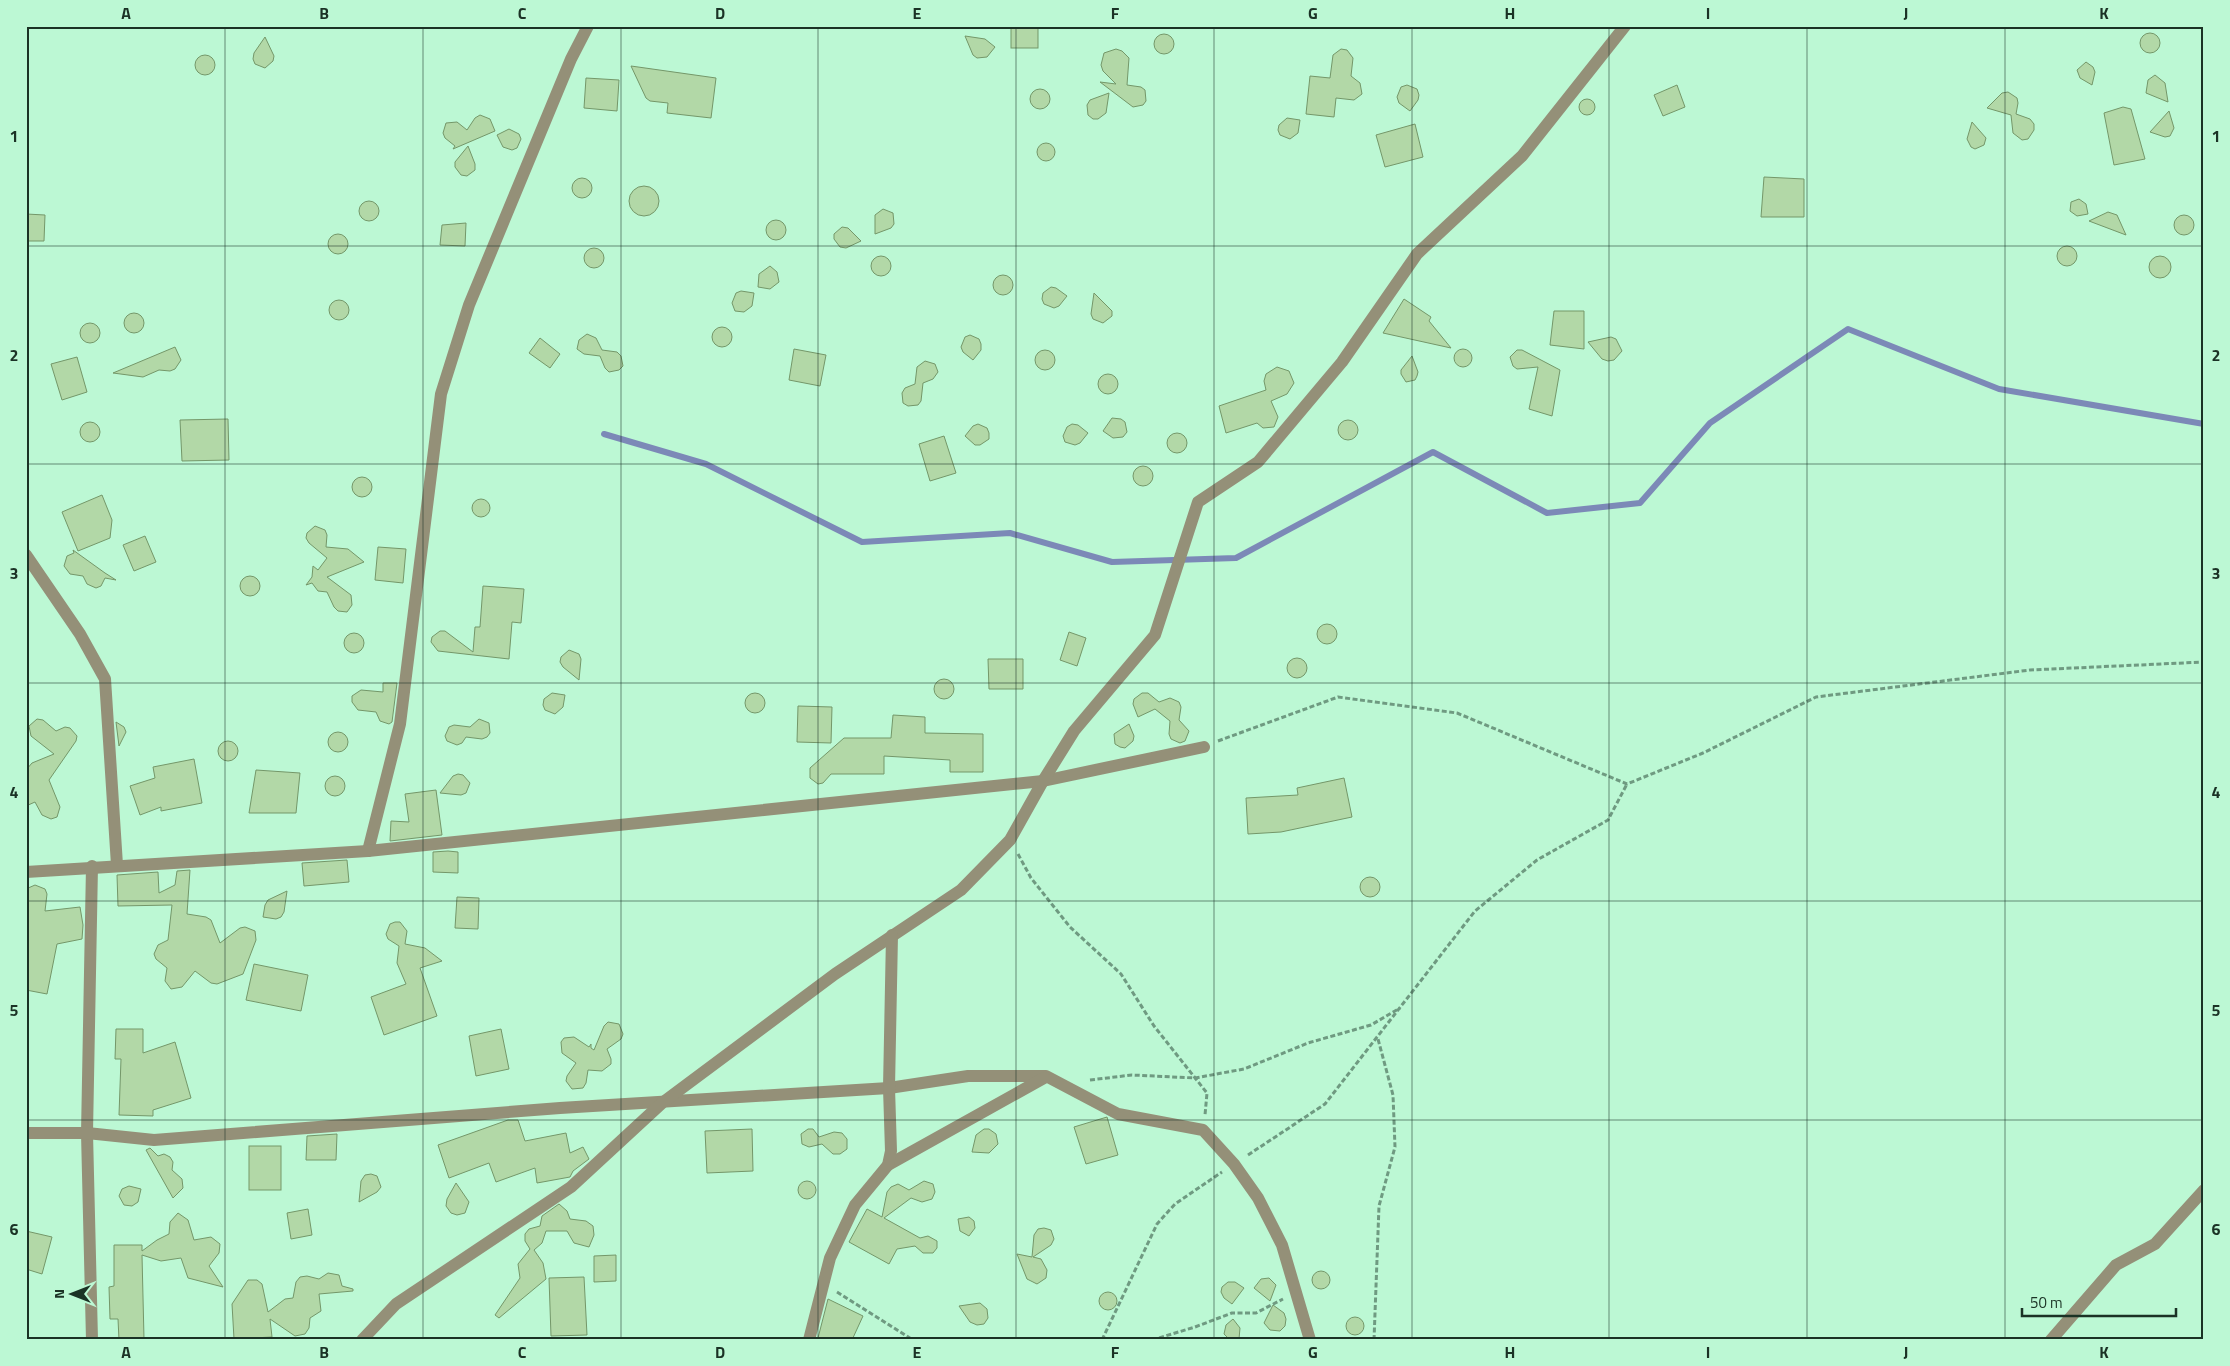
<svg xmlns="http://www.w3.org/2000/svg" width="2230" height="1366" font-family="'Titillium Web',sans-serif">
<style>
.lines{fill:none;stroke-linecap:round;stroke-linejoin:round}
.stream{stroke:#7c89b7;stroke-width:6}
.building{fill:#b2d8a7;stroke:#749769}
.path{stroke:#6f9a81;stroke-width:3;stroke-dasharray:5 2.5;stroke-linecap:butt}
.minor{stroke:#949078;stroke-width:12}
.grid{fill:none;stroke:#1b3225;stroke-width:1;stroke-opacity:0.55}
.neatline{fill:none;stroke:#1b3225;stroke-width:2}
.grid-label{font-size:16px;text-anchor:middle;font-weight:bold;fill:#1b3225}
</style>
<rect width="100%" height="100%" fill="#bcf8d4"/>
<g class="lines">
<polyline class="stream" points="604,434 706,464 862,542 1010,533 1112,562 1236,558 1433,452 1547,513 1640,503 1710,423 1848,329 1999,389 2204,424"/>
</g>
<g class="building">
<rect x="1011" y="26" width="27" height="22"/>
<circle cx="2150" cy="43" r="10"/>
<circle cx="1164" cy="44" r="10"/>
<polygon points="965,36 985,39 995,47 987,57 977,58 973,55"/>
<polygon points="265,37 274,56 273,61 265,68 255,64 253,59 254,53"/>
<polygon points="1116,49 1122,51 1129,58 1127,85 1141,87 1145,90 1146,101 1143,105 1133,107 1100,82 1116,84 1103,71 1101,65 1104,53"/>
<polygon points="1341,49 1347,50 1353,58 1351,76 1360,83 1362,94 1354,100 1336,98 1334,117 1306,114 1310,76 1330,78 1333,55"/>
<circle cx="205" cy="65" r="10"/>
<polygon points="2086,62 2093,67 2095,72 2092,85 2080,78 2077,70"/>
<polygon points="631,66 716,78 711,118 667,113 668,103 650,101 646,98"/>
<polygon points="2155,75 2165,83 2168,102 2146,93 2148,80"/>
<polygon points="586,78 619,80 617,111 584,108"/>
<polygon points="1407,85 1417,89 1419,95 1418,100 1410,111 1399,103 1397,97 1401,87"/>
<polygon points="1677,85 1685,107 1663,116 1654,95"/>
<circle cx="1040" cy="99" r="10"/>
<polygon points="2008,92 2017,98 2018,103 2016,114 2030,119 2034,124 2034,130 2028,139 2022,140 2013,133 2011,115 1987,108 2002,93"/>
<polygon points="1109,93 1106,113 1098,119 1093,119 1088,115 1087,105 1090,100"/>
<circle cx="1587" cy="107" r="8"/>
<polygon points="2123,107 2131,109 2145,159 2114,165 2104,113"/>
<polygon points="2169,111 2174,128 2170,136 2165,137 2150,132"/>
<polygon points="480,115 490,119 495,131 453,149 455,146 445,138 443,133 446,123 457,122 467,130 475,118"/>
<polygon points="1287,118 1300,120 1298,133 1290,139 1280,135 1278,130 1279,125"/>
<polygon points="1972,122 1986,138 1984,145 1975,149 1971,147 1967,139"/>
<polygon points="1415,124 1423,157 1385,167 1376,135"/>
<polygon points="509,129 519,134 521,139 517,148 512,150 503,147 497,135"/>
<circle cx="1046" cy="152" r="9"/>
<polygon points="468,146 475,164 475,170 467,176 461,175 455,167 455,162"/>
<polygon points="1764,177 1804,179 1804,217 1761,217"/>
<circle cx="582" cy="188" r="10"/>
<circle cx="644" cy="201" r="15"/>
<polygon points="2079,199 2086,204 2088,214 2077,216 2070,211 2071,202"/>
<circle cx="369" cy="211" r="10"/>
<polygon points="883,209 893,213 894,224 891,228 875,234 875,215"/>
<polygon points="2108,212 2117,215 2126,235 2089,221"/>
<polygon points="26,214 45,215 44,241 26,241"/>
<circle cx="2184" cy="225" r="10"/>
<circle cx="776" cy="230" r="10"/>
<polygon points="466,223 465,246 440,245 442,225"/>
<polygon points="842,227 848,228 861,241 846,248 840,247 834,239 834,234"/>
<circle cx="338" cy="244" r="10"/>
<circle cx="2067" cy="256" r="10"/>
<circle cx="594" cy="258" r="10"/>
<circle cx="881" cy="266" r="10"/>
<circle cx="2160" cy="267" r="11"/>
<polygon points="770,266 777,272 779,282 770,289 758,287 759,274"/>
<circle cx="1003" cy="285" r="10"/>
<polygon points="1051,287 1056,288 1067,296 1059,306 1054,308 1044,304 1042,299 1043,293"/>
<polygon points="741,291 754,293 752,306 744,312 735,311 732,303 736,293"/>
<polygon points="1094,293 1112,311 1112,316 1103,323 1093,319 1091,314"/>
<polygon points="1404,299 1431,317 1429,321 1451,348 1383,333"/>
<circle cx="339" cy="310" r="10"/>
<polygon points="1554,311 1584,311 1584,349 1550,345"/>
<circle cx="134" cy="323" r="10"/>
<circle cx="90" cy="333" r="10"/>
<circle cx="722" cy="337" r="10"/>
<polygon points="587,334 596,338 602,350 617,352 621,356 623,366 619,370 609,372 605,368 600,356 584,354 577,349 579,340"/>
<polygon points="970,335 979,339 981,344 981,350 973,360 963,352 961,347 965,337"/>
<polygon points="1611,337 1616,339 1622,351 1614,360 1608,361 1602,359 1588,342"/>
<polygon points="540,338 560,354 550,368 529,353"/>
<polygon points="175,347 181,360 175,369 170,371 159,370 143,377 113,373"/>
<circle cx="1463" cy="358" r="9"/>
<polygon points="794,349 826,355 820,386 789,380"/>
<circle cx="1045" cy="360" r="10"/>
<polygon points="1517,350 1522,350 1560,370 1552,416 1529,409 1538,367 1517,369 1513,366 1510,357"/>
<polygon points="1412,356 1418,372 1417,376 1415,380 1406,382 1401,374 1401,370"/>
<polygon points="77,357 87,392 62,400 51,364"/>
<polygon points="925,361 935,364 938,372 933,379 923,383 921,401 918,405 908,406 903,403 902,393 905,388 915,384 917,367"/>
<polygon points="1277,367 1289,371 1294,383 1287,394 1271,401 1278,417 1274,427 1263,428 1257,423 1226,433 1219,406 1266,390 1264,381 1266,374"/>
<circle cx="1108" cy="384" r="10"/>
<polygon points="1112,418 1121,419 1125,422 1127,432 1123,437 1113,438 1103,431"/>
<polygon points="228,419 229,460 182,461 180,420"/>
<circle cx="1348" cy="430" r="10"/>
<circle cx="90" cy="432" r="10"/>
<polygon points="978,424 987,428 989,433 989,439 980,445 975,445 965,436 973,426"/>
<polygon points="1072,424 1078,425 1088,433 1080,443 1075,445 1065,442 1063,436 1067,427"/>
<circle cx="1177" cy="443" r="10"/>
<polygon points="944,436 956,473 930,481 919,444"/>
<circle cx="1143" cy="476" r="10"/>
<circle cx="362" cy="487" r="10"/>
<polygon points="102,495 112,520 110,538 78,551 62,512"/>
<circle cx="481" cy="508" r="9"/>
<polygon points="315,526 325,530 327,535 326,547 348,549 364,562 327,577 351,595 352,605 347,612 338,611 334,607 327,592 318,591 312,583 306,585 312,577 313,566 318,570 327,558 309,543 306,538 307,533"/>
<polygon points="145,536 156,562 134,571 123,545"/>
<polygon points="378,547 406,549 403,583 375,580"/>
<polygon points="73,550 105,573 116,580 105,578 101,586 96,588 87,584 83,576 70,574 64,566 67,556 74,553"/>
<circle cx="250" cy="586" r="10"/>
<polygon points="483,586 524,589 521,623 512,622 509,659 438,651 431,642 432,637 440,631 445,631 473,652 475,627 480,627"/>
<circle cx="1327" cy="634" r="10"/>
<polygon points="1069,632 1086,638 1077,666 1060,660"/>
<circle cx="354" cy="643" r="10"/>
<polygon points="569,650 579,654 581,659 579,680 563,667 560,662 561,657"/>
<circle cx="1297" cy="668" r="10"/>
<polygon points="988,659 1023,659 1023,689 989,689"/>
<circle cx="944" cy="689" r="10"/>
<polygon points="383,683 397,683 392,722 389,724 380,721 376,712 358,710 352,702 352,696 361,690 383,692"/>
<circle cx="755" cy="703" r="10"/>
<polygon points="552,693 565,695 563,707 555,714 545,710 543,705 544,699"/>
<polygon points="1142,693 1148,693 1159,702 1170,698 1179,702 1181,707 1179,720 1189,731 1185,741 1180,743 1171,739 1169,734 1170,721 1155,709 1138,717 1133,704 1134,699"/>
<polygon points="798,706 832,707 831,743 797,742"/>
<polygon points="893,715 925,717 925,733 983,734 983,772 950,772 950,760 884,756 884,774 831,774 823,783 818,784 810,778 810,768 844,738 891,738"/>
<polygon points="37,719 43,720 56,731 65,727 70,728 77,736 76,741 49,780 60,807 57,817 51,819 42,815 35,802 26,806 26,770 32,763 54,754 31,736 29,726"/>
<polygon points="479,719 489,723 490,733 487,737 482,739 466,737 462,743 457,745 447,741 445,736 449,727 454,725 470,727"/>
<polygon points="116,722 124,727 126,732 119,746"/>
<polygon points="1129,724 1134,736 1133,741 1125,748 1120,747 1115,744 1114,734"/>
<circle cx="338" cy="742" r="10"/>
<circle cx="228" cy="751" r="10"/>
<polygon points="194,759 202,803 161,811 161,807 140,815 130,786 155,778 153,767"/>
<polygon points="256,770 300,773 296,813 249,813"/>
<polygon points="458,774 463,775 470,783 466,793 461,795 440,793 453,776"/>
<circle cx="335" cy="786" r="10"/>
<polygon points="1344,778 1352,817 1281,832 1248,834 1246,798 1298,795 1297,788"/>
<polygon points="436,790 442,835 390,841 391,821 409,822 405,794"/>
<polygon points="448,851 458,852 458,873 433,872 433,852"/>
<polygon points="347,860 349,882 304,886 302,863"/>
<polygon points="190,870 187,914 206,917 211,920 220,943 240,928 245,927 255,931 256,940 243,974 217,984 211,983 195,971 182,987 171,989 165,981 167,968 156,959 154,954 158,945 168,940 172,905 118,906 117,875 158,872 159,893 175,885 177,871"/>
<circle cx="1370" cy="887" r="10"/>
<polygon points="35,885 45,889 47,894 45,911 80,907 83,925 82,939 57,944 47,994 26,990 26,889"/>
<polygon points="287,891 284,912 281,917 276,919 263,917 265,905 268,900"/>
<polygon points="457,897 479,898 478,929 455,928"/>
<polygon points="395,922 400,922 407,931 405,944 425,948 442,961 420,968 437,1016 384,1035 371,997 406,984 397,963 399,946 388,939 386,934 390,924"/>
<polygon points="254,964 308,975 301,1011 246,1000"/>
<polygon points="608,1022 619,1024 623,1034 621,1039 607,1049 611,1059 611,1064 602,1071 588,1070 586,1083 583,1088 572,1089 566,1081 567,1076 576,1063 562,1053 561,1042 564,1038 574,1037 589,1047 591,1044 591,1048 594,1050 604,1026"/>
<polygon points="116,1029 143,1029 143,1053 175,1042 191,1098 153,1110 153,1116 119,1115 121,1059 115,1059"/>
<polygon points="501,1029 509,1069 476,1076 469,1036"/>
<polygon points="1107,1117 1118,1155 1086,1164 1074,1127"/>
<polygon points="508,1120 518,1120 525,1141 566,1133 570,1153 583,1147 589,1159 573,1171 570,1177 537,1183 535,1168 496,1182 489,1163 449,1178 438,1145"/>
<polygon points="752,1129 753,1171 707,1173 705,1131"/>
<polygon points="808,1129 813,1129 819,1137 834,1132 842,1133 847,1139 847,1149 840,1154 833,1154 822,1144 809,1147 802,1144 801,1134"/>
<polygon points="984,1129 989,1129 996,1134 998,1144 989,1153 972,1152 976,1135"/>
<polygon points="337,1134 336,1160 306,1160 307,1136"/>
<rect x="249" y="1146" width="32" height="44"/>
<polygon points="150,1148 158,1156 164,1154 170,1157 173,1162 172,1170 182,1179 183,1188 173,1198 146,1150"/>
<polygon points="371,1174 377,1176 381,1187 377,1192 359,1202 361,1181 365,1175"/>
<circle cx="807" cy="1190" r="9"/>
<polygon points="924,1181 933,1184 935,1192 932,1199 922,1202 911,1198 884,1218 920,1238 928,1236 937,1241 937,1248 933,1253 923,1253 915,1246 897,1249 889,1264 849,1242 867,1209 882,1217 887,1192 891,1187 898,1184 909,1190"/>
<polygon points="456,1183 469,1202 465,1213 457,1215 451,1213 446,1206 447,1199"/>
<polygon points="129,1186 141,1189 138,1202 132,1206 124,1205 119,1196 122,1189"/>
<polygon points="559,1204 567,1211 570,1219 586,1221 593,1226 594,1235 589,1247 574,1243 567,1231 546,1231 542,1243 534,1250 543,1263 546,1279 499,1318 495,1315 520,1278 518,1264 530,1249 525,1241 525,1234 529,1229 540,1226 542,1216"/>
<polygon points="308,1209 312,1235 291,1239 287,1213"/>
<polygon points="178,1213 188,1220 194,1240 211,1237 220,1244 219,1253 209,1266 223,1287 188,1278 181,1258 161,1261 142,1255 144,1339 119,1340 118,1319 110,1319 109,1287 114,1286 114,1245 142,1245 142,1251 157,1240 169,1234 170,1222"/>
<polygon points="969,1217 974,1221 975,1228 969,1236 960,1231 958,1219"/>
<polygon points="1044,1228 1051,1230 1054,1239 1051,1245 1033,1257 1041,1259 1047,1270 1046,1278 1037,1284 1027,1279 1017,1254 1032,1257 1034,1235 1038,1229"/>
<polygon points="26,1231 52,1237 42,1274 26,1269"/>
<polygon points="616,1255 616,1281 594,1282 594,1256"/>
<circle cx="1321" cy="1280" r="9"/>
<polygon points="328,1273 339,1275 342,1286 353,1289 353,1291 319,1294 321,1311 310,1318 309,1328 305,1334 295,1336 270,1319 272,1337 234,1339 232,1304 248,1280 257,1280 262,1284 268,1312 285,1299 293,1298 296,1282 300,1277 307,1276 319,1279"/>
<polygon points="584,1277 587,1335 551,1336 549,1278"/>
<polygon points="1269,1278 1276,1285 1270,1301 1254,1288 1261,1279"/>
<polygon points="1228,1282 1235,1282 1244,1288 1232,1304 1224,1298 1221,1292 1222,1287"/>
<circle cx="1108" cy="1301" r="9"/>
<polygon points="828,1299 863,1316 852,1340 822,1340 818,1338"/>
<polygon points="980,1303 987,1309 988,1318 984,1324 977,1325 970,1322 959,1306"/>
<polygon points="1273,1305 1284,1313 1286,1319 1285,1326 1280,1331 1270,1330 1264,1323"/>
<circle cx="1355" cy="1326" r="9"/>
<polygon points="1233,1319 1240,1328 1239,1339 1228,1338 1224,1334 1226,1325"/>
</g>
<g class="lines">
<g class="path">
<polyline points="1218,741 1338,697 1457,713 1627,784 1703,753 1816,697 2030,670 2204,662"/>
<polyline points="1018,854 1031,878 1070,927 1121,974 1154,1026 1207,1093 1205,1115"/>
<polyline points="1090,1080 1132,1075 1195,1078 1244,1069 1308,1043 1371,1025 1400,1008"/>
<polyline points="1248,1155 1325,1104 1475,911 1537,860 1608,820 1627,784"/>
<polyline points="837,1292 913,1340"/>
<polyline points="1102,1340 1157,1224 1175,1204 1222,1172"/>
<polyline points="1152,1340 1195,1327 1232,1313 1256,1313 1283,1299"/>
<polyline points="1374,1340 1379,1206 1395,1147 1393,1095 1378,1039"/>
</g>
<g class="minor">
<polyline points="26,555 80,634 105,679 117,865"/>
<polyline points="368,851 400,724 441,394 469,305 571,59 588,26"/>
<polyline points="92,866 87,1133 92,1340"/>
<polyline points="26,872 368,851 1043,781 1204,747"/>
<polyline points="26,1133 87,1133 154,1140 560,1108 889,1088 968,1076 1046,1076 1118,1114 1203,1130 1234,1164 1258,1198 1282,1245 1310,1340"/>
<polyline points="888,1165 1044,1078"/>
<polyline points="362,1340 396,1304 571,1187 662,1103 835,974 961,890 1010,840 1043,781 1074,731 1155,635 1198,502 1258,462 1342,362 1417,254 1522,156 1625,26"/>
<polyline points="809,1340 830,1258 855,1205 888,1165 891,1151 889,1088 892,935"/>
<polyline points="2051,1340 2116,1265 2155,1244 2204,1190"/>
</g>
</g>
<path class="grid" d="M 225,26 L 225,1340M 423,26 L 423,1340M 621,26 L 621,1340M 818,26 L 818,1340M 1016,26 L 1016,1340M 1214,26 L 1214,1340M 1412,26 L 1412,1340M 1609,26 L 1609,1340M 1807,26 L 1807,1340M 2005,26 L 2005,1340M 26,246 L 2204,246M 26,464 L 2204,464M 26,683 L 2204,683M 26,901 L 2204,901M 26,1120 L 2204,1120"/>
<rect width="2230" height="1366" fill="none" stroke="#bcf8d4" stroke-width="55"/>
<g transform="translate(72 1294) rotate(270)" stroke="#bcf8d4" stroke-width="4" paint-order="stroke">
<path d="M0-4L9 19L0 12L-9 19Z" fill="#1b3225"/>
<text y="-8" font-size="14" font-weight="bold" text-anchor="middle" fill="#1b3225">N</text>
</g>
<path d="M2022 1308v8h154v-8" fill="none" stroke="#1b3225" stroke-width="2.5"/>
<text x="2030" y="1308" font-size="15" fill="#1b3225" stroke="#bcf8d4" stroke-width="4" paint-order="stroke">50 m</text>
<rect x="28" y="28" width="2174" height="1310" class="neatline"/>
<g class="grid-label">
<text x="126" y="19">A</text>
<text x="324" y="19">B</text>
<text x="522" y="19">C</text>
<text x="720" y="19">D</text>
<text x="917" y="19">E</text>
<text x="1115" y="19">F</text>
<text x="1313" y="19">G</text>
<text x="1510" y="19">H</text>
<text x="1708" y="19">I</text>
<text x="1906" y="19">J</text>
<text x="2104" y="19">K</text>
<text x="14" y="142">1</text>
<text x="2216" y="142">1</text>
<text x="14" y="361">2</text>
<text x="2216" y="361">2</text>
<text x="14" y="579">3</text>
<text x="2216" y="579">3</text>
<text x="14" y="798">4</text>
<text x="2216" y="798">4</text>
<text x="14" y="1016">5</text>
<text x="2216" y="1016">5</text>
<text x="14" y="1235">6</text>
<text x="2216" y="1235">6</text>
<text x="126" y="1358">A</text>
<text x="324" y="1358">B</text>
<text x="522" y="1358">C</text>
<text x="720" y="1358">D</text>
<text x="917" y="1358">E</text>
<text x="1115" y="1358">F</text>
<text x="1313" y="1358">G</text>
<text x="1510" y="1358">H</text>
<text x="1708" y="1358">I</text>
<text x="1906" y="1358">J</text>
<text x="2104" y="1358">K</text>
</g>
</svg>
